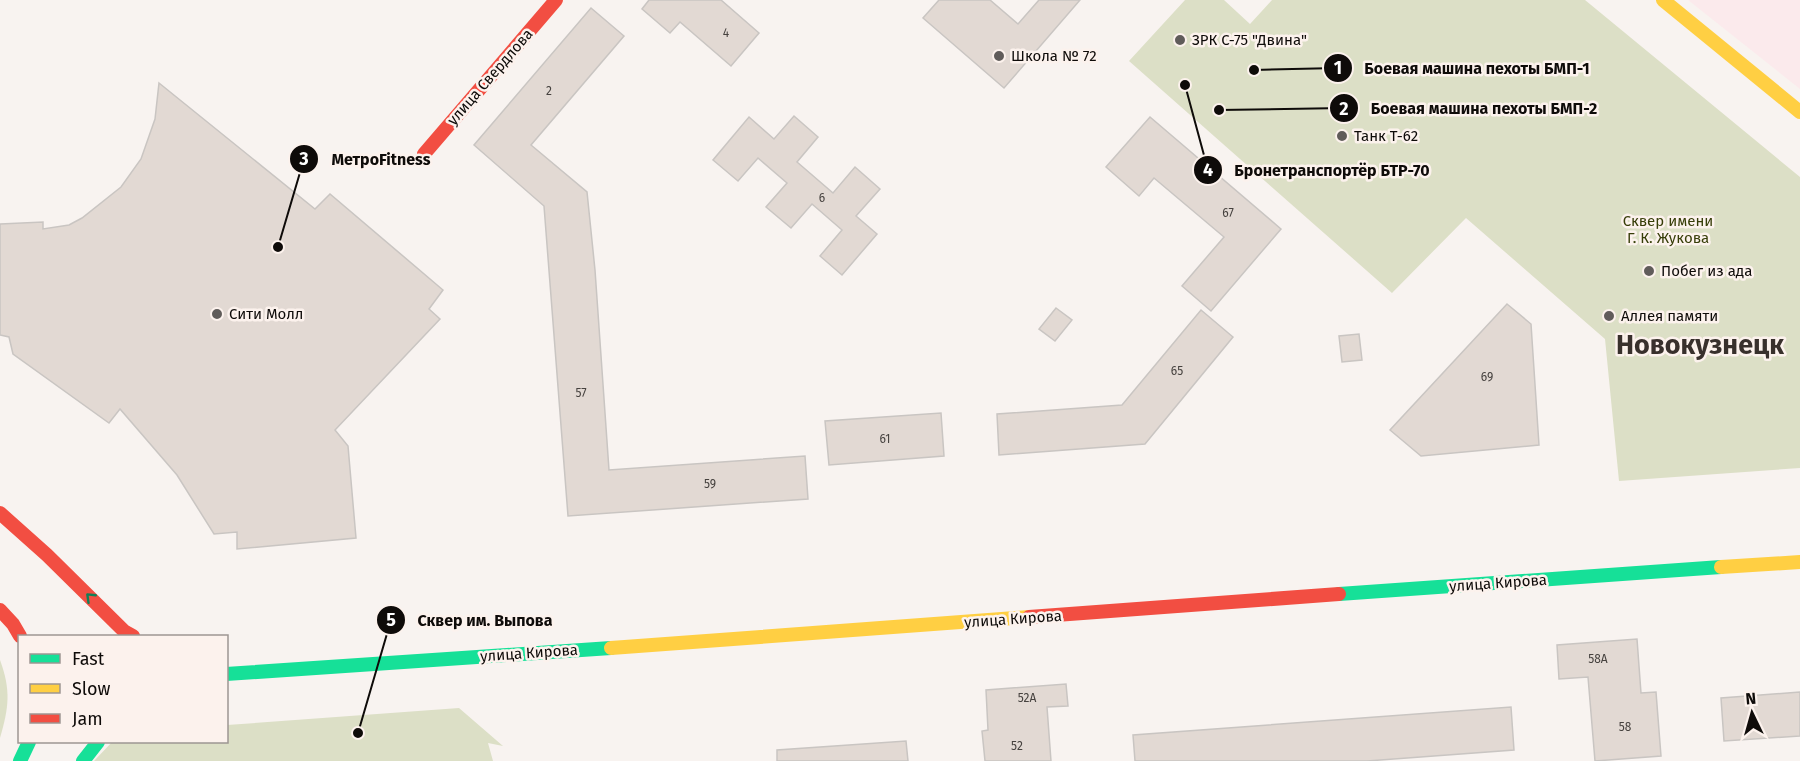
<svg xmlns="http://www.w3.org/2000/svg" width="1800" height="761" font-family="'Fira Sans',sans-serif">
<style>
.commercial{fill:#fbeaec}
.green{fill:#dcdfc6}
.building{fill:#e2d9d3;stroke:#c9c5c2;stroke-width:1.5}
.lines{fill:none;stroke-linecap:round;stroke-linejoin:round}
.fast{stroke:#16e098;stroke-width:14}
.slow{stroke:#ffcf43;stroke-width:14}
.jam{stroke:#f24e42;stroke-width:14}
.oneway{stroke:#128058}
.poi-dot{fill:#605c5a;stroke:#fcf2ed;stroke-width:2}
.labels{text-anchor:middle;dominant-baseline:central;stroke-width:5;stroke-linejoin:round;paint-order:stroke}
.number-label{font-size:12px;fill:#46423f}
.poi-label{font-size:15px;fill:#0e0b09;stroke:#fcf2ed;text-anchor:start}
.street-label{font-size:15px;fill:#0e0b09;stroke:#fcf2ed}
.park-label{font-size:15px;fill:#373e09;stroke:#fcf2ed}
.town-label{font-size:27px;font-weight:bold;fill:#38302c;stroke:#fcf2ed}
.leader{fill:none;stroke:#0e0b09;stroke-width:2}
.callout-dot{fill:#0e0b09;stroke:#fcf2ed;stroke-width:2}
.mark-label{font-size:18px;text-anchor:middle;font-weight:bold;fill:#fff}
.callout-label{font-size:16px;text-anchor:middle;font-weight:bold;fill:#0e0b09;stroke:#fcf2ed;stroke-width:5;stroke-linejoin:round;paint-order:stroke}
</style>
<rect width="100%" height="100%" fill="#f8f3f0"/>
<polygon class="commercial" points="1688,0 1800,0 1800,89"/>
<g class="green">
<polygon points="1185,0 1224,0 1250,24 1272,0 1585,0 1800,177 1800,468 1619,481 1605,339 1466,218 1392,293 1129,61"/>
<path d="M 0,660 C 11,690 9,707 0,738 Z"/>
<polygon points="459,708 503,746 488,743 493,761 94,761 112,742 226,742 227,725"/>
</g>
<g class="building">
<polygon points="649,0 721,0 759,33 731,66 680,22 670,33 642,9"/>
<polygon points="939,0 990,0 1018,24 1039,0 1080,0 1004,88 923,18"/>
<polygon points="591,8 624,36 531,145 587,192 595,270 609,470 805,456 808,499 568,516 544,206 474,145"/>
<polygon points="159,83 315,209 330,194 443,290 429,309 440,319 335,430 348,446 356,538 237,549 237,532 214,534 177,475 120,409 109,423 13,354 9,337 0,335 0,224 43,222 43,229 69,225 82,218 121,187 141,159 155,119"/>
<polygon points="794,116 818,137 797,162 833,193 855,167 880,189 856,216 877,234 842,275 820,256 842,230 812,204 791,228 766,207 787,183 758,158 738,181 713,160 749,117 774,139"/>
<polygon points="1150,117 1281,229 1211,311 1182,286 1224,237 1154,178 1139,196 1106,167"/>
<polygon points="1507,304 1531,324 1539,445 1421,456 1390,430"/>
<polygon points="1056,308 1072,320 1055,341 1039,329"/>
<polygon points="1201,310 1233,337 1145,444 999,455 997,414 1122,405"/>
<polygon points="1359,334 1362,360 1342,362 1339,336"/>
<polygon points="941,413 944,456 829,465 825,421"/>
<polygon points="1637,639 1641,693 1656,692 1661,756 1595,761 1588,677 1559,679 1557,645"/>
<polygon points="1066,684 1068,706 1047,707 1051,761 985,761 982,731 988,730 986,690"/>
<polygon points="1800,692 1800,736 1724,741 1721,698"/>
<polygon points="1511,707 1514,750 1367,761 1135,761 1133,735"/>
<polygon points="906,741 908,761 777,761 777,750"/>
</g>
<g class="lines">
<g class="fast">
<polyline points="1339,594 1721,567"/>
<polyline points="226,674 611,648"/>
<polyline points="20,761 29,742"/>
<polyline points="83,761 98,742"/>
</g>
<g class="slow">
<polyline points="1663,0 1800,112"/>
<polyline points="1721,567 1800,562"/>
<polyline points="611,648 1029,617"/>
</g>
<g class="jam">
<polyline points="424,154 556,0"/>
<polyline points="0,513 47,555 124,631 133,636"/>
<polyline points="0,610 13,624 20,636"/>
<polyline points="1029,617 1339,594"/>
</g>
</g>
<defs><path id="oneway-chevron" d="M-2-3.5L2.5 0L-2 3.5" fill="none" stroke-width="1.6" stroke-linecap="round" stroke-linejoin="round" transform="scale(1.5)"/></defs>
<use class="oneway" href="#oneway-chevron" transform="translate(90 597) rotate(-136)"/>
<g class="poi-dot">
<circle cx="1180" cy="40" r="6"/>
<circle cx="999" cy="56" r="6"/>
<circle cx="1342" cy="136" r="6"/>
<circle cx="1649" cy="271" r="6"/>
<circle cx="217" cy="314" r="6"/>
<circle cx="1609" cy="316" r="6"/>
</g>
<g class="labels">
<g class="number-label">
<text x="726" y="33">4</text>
<text x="549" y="91">2</text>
<text x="822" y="198">6</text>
<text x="1228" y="213">67</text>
<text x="1177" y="371">65</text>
<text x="1487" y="377">69</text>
<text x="581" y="393">57</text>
<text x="885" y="439">61</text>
<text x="710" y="484">59</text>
<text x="1598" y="659">58А</text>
<text x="1027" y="698">52А</text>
<text x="1625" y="727">58</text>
<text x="1017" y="746">52</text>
</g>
<g class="poi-label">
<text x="1192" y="40">ЗРК С-75 "Двина"</text>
<text x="1011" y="56">Школа № 72</text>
<text x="1354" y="136">Танк Т-62</text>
<text x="1661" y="271">Побег из ада</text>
<text x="229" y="314">Сити Молл</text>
<text x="1621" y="316">Аллея памяти</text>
</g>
<g class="street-label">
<text transform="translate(490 77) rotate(-49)">улица Свердлова</text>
<text transform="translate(1498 583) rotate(-4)">улица Кирова</text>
<text transform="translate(1013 619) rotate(-4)">улица Кирова</text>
<text transform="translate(529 653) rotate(-4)">улица Кирова</text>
</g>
<g class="park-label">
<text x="1668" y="221">Сквер имени<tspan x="1668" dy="17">Г. К. Жукова</tspan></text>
</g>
<g class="town-label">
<text x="1700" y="345">Новокузнецк</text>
</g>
</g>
<path class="leader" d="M1254 70L1338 68M1219 110L1344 108M278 247L304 159M1185 85L1208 170M358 733L391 620"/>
<g class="callout-dot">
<circle cx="1254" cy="70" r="6"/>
<circle cx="1219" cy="110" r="6"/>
<circle cx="278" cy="247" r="6"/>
<circle cx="1185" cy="85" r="6"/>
<circle cx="358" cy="733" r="6"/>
<circle cx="1338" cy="68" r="15"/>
<circle cx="1344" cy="108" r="15"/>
<circle cx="304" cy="159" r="15"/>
<circle cx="1208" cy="170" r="15"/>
<circle cx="391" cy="620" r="15"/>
</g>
<g class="mark-label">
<text x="1338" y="74">1</text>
<text x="1344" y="115">2</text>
<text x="304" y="165">3</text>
<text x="1208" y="176">4</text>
<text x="391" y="626">5</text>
</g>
<g class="callout-label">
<text x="1477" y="74">Боевая машина пехоты БМП-1</text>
<text x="1484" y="114">Боевая машина пехоты БМП-2</text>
<text x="381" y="165">МетроFitness</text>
<text x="1332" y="176">Бронетранспортёр БТР-70</text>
<text x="485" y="626">Сквер им. Выпова</text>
</g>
<rect x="18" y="635" width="210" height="108" fill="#fcf2ed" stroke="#9d9692" stroke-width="1.5"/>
<rect x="30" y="654" width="30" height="9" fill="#16e098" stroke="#9d9692" stroke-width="1.5"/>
<text x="72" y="665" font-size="18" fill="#0e0b09">Fast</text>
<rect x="30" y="684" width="30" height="9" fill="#ffcf43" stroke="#9d9692" stroke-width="1.5"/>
<text x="72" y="695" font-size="18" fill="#0e0b09">Slow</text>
<rect x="30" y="714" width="30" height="9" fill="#f24e42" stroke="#9d9692" stroke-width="1.5"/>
<text x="72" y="725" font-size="18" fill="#0e0b09">Jam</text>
<g transform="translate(1752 713) rotate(355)" stroke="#fcf2ed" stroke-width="4.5" paint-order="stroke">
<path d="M0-4.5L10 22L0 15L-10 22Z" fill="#0e0b09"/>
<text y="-9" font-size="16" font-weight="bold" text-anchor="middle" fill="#0e0b09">N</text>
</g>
</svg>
